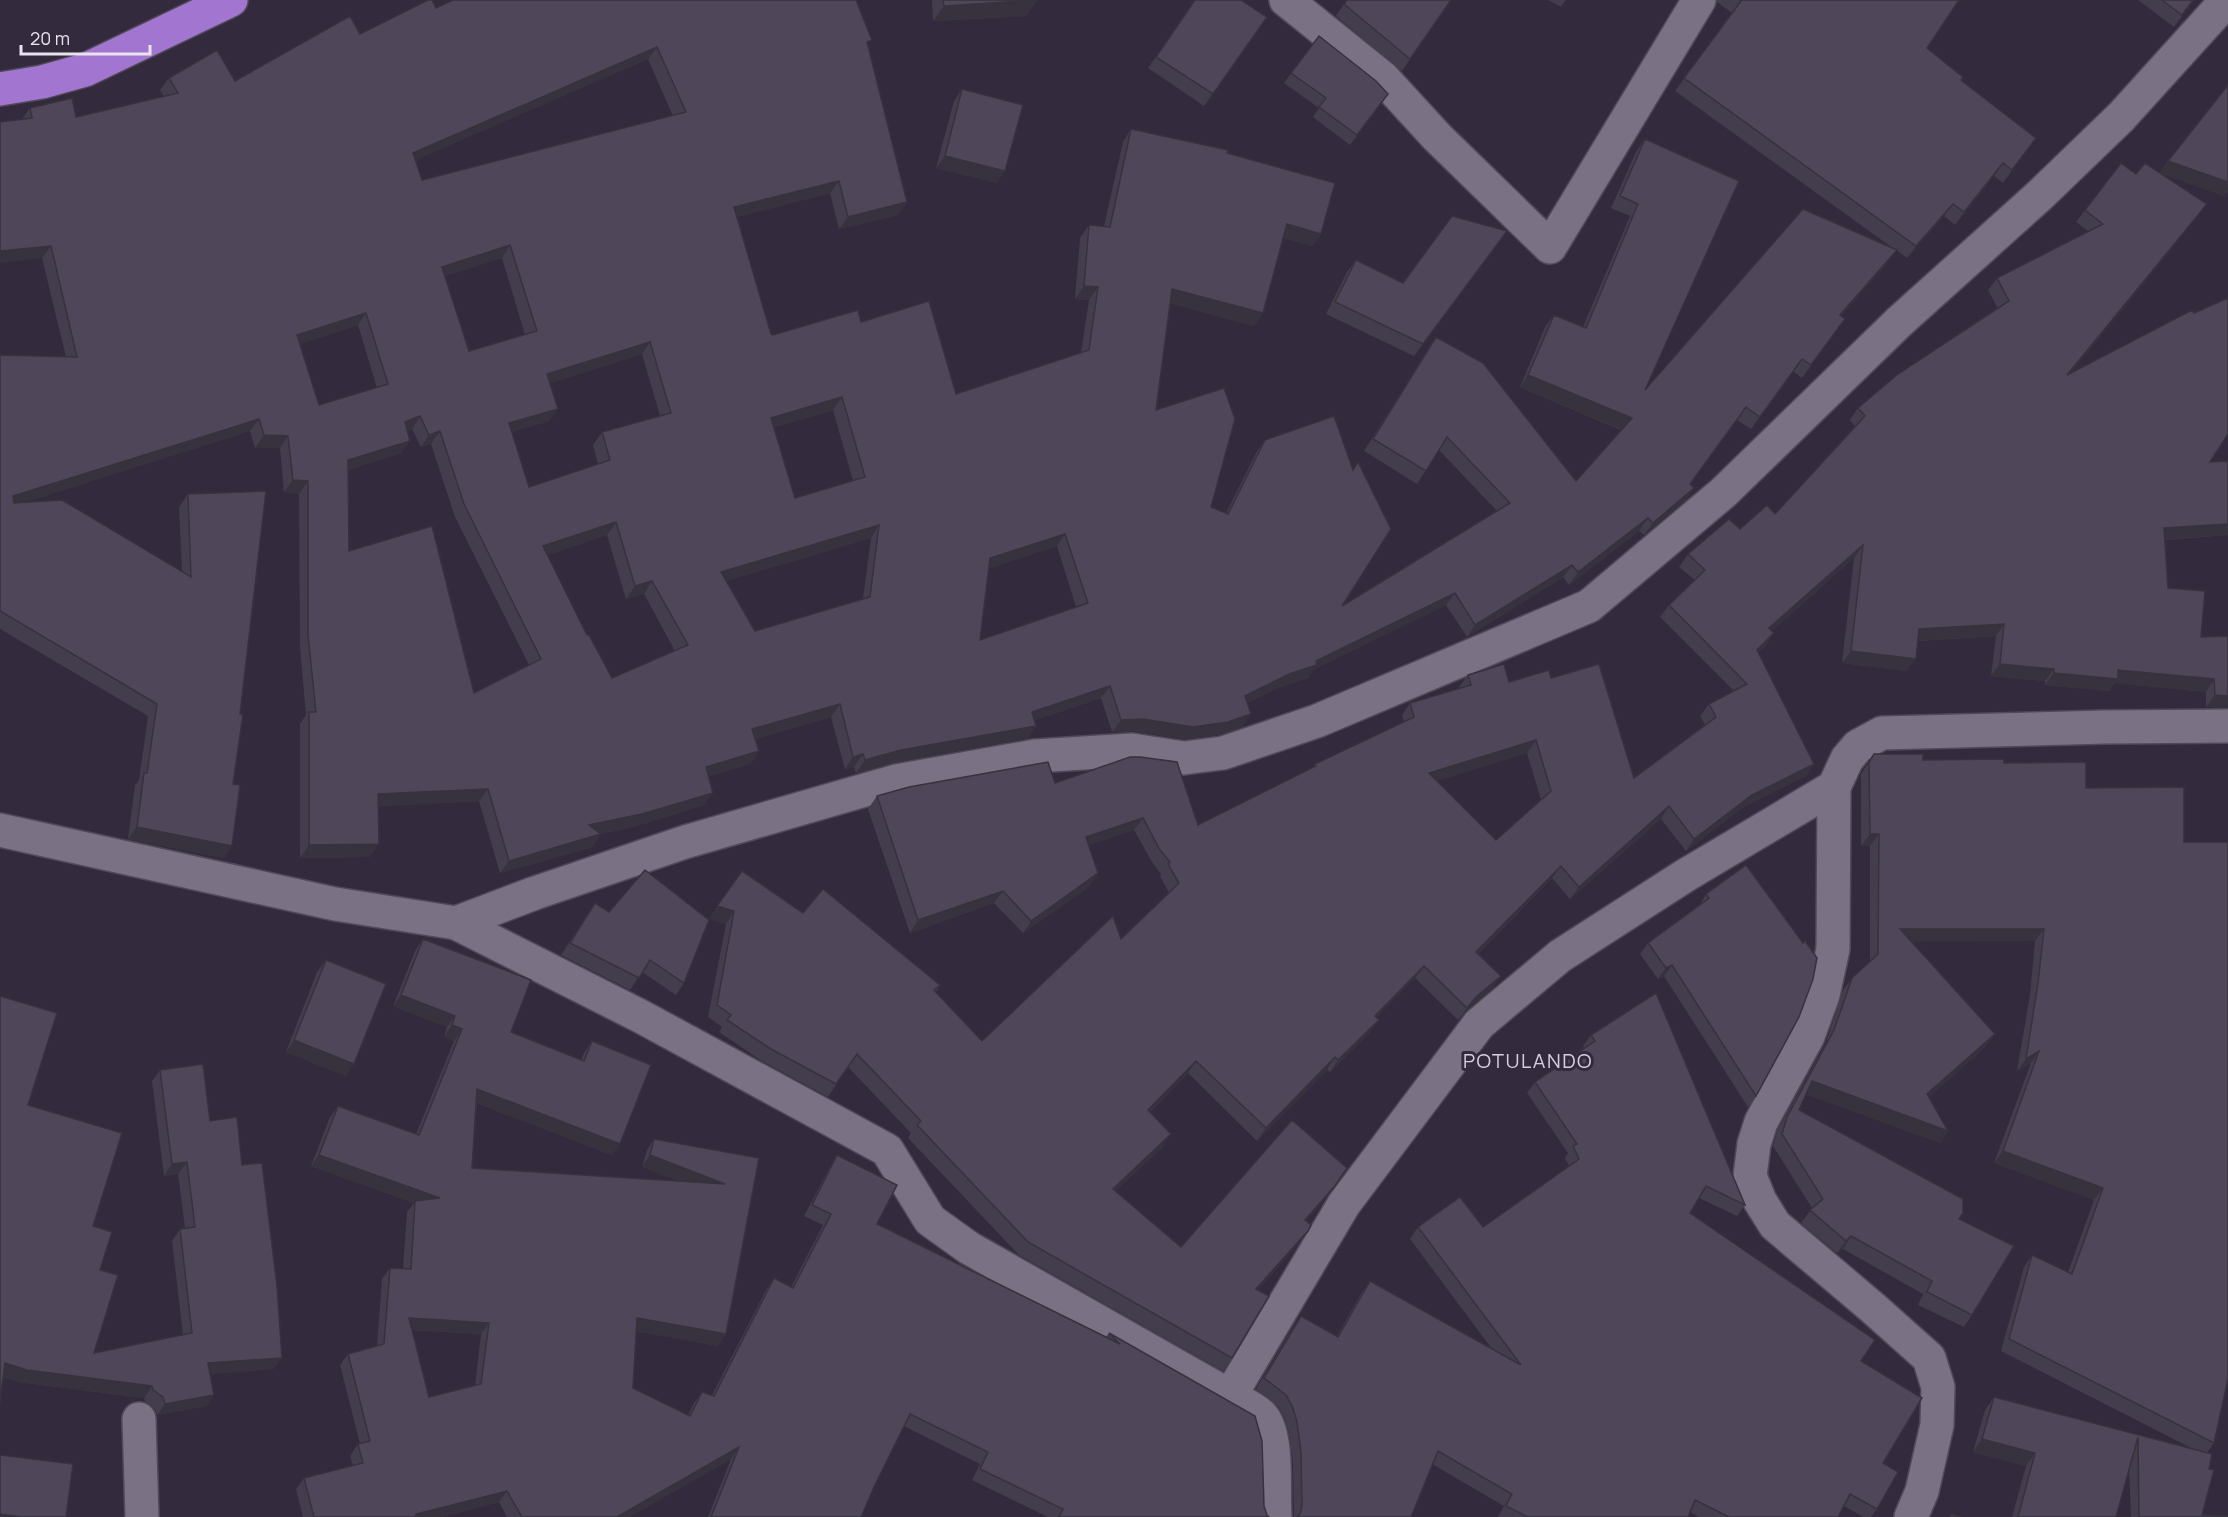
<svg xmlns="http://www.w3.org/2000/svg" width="2228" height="1517" font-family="Manrope,sans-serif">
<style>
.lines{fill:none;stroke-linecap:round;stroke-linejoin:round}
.minor-casing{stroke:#504958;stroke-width:36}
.trunk-casing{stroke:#504958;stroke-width:36}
.minor{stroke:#7a7185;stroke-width:33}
.trunk{stroke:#a276d0;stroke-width:33}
.wall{fill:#443d4d;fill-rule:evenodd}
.shaded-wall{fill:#37323e}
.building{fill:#4f4759;stroke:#37323e;stroke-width:1.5;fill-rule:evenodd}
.labels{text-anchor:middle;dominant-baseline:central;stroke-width:6;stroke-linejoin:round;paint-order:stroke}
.quarter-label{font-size:20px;letter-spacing:1.5px;fill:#d7cde4;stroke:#332b3d}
</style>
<rect width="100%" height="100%" fill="#332b3d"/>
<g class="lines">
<defs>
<g id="minor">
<polyline points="1286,0 1382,77 1437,137 1550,247 1699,0"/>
<polyline points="0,830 335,904 456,923 535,893 685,842 896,781 1035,756 1132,750 1184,758 1223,753 1317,721 1589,606 1724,492 1899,322 2039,196 2121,117 2227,0"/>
<path d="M 456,923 L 642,1017 L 887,1150 L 930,1220 L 969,1248 L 1230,1396 C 1239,1402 1255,1408 1262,1416 C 1279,1435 1273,1492 1275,1517"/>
<polyline points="1230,1396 1344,1204 1479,1024 1560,956 1686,875 1834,787"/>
<polyline points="139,1419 142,1517"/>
<polyline points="1911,1517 1922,1491 1937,1425 1938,1387 1929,1358 1873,1308 1775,1225 1760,1201 1750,1176 1754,1144 1761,1122 1808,1036 1823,995 1833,949 1834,787 1847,759 1858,746 1882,733 2105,727 2228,726"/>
</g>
<polyline id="trunk" points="0,89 42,82 85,70 231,0"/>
</defs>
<use href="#minor" class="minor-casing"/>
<use href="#trunk" class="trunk-casing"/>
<use href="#minor" class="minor"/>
<use href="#trunk" class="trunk"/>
</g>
<g class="wall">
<polygon points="932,0 1037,0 1026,16 933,21"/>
<polygon points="1195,0 1267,17 1204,106 1148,68"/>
<polygon points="1347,0 1451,0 1402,71 1336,16"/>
<polygon points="1548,0 1566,0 1561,7"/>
<path d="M 1717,0 L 1959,0 L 1927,48 L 1961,80 L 2036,138 L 2003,183 L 1994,176 L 1955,225 L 1944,216 L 1907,258 L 1896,250 L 1888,262 L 1841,316 L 1845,319 L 1802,378 L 1793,371 L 1751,429 L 1737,420 L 1690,484 L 1694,488 L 1685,500 L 1644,535 L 1639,531 L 1569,585 L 1563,577 L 1467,637 L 1446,605 L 1313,670 L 1308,678 L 1280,687 L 1247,703 L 1242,727 L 1219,735 L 1184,739 L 1135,731 L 1112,732 L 1101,698 L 1035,720 L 1028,738 L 893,763 L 856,773 L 854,767 L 845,769 L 831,717 L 755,739 L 759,751 L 750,764 L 708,776 L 704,805 L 633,827 L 600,834 L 601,834 L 592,847 L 500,873 L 479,801 L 378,806 L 370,857 L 300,858 L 300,724 L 306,715 L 300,648 L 299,494 L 284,492 L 280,448 L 255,448 L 250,431 L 25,502 L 182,571 L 179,507 L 188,494 L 240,714 L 224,858 L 128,839 L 135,785 L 139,780 L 148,716 L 0,629 L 0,355 L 66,357 L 42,258 L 22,119 L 30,108 L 76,117 L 164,97 L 160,90 L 169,78 L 235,81 L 360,34 L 436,8 L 868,46 L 907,202 L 898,215 L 839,229 L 830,193 L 737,217 L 771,334 L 773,335 L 861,322 L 956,394 L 1081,353 L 1089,300 L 1075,299 L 1080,238 L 1089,225 L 1104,226 L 1123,142 L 1131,129 L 1227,153 L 1321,234 L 1312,246 L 1283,238 L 1263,313 L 1254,326 L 1170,303 L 1156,410 L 1211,507 L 1226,513 L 1256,453 L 1265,440 L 1342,606 L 1497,511 L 1439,450 L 1417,484 L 1364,451 L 1436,337 L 1576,481 L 1621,430 L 1520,387 L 1545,327 L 1554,315 L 1583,327 L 1630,216 L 1611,208 L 1636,152 L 1645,139 L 1645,390 L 1894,249 L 1675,91 L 1732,13 L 1717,2 ZM 648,59 L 673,116 L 422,180 L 415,160 ZM 502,258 L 525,335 L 469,351 L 444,276 ZM 358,325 L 377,388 L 319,405 L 300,344 ZM 642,354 L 660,416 L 602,432 L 593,445 L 598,464 L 529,487 L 512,432 L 549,421 L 558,409 L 550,383 ZM 833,410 L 853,481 L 795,498 L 774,427 ZM 412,429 L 421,447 L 431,444 L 455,517 L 529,665 L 474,693 L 349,551 L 348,470 L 401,453 L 407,431 ZM 607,535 L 626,599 L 644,594 L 675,651 L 612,678 L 587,635 L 547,555 ZM 871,538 L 863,599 L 755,631 L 726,581 ZM 1057,546 L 1076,607 L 980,640 L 989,568 Z"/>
<polygon points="2138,0 2194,0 2174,27"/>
<polygon points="1319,36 1381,104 1350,145 1313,117 1319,108 1284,83"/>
<path d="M 2228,85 L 2228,193 L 2227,192 L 2224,196 L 2161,173 L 2198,216 L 2070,374 L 2210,462 L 2228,535 L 2165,540 L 2168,588 L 2201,637 L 2228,708 L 2206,707 L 2206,692 L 2115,683 L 2109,691 L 2045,685 L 2045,681 L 1991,676 L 1996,636 L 1918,641 L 1907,671 L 1842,663 L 1854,558 L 1772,631 L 1766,646 L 1758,653 L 1814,764 L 1806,776 L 1744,807 L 1686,851 L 1661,819 L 1570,899 L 1552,878 L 1478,954 L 1492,989 L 1467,1010 L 1458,1020 L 1415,978 L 1376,1018 L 1370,1032 L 1330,1072 L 1327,1070 L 1257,1141 L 1188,1073 L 1150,1112 L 1163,1147 L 1115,1191 L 1181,1247 L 1347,1168 L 1325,1199 L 1306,1221 L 1299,1243 L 1258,1290 L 1232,1358 L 1223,1371 L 1019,1255 L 908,1138 L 911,1133 L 848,1067 L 828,1097 L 762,1061 L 719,1032 L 722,1027 L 708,1017 L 726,924 L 709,919 L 742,871 L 803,913 L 940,985 L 936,992 L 982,1041 L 1121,939 L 1169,893 L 1160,876 L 1161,874 L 1152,862 L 1134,830 L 1089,845 L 1090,886 L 1023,933 L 994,903 L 910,933 L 868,809 L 877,796 L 1055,783 L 1198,825 L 1313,768 L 1315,764 L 1404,722 L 1402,715 L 1410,703 L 1460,688 L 1459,687 L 1468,675 L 1509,682 L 1551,678 L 1634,778 L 1705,725 L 1700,716 L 1709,704 L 1734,691 L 1660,617 L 1669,605 L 1695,580 L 1679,567 L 1688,554 L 1740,529 L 1775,514 L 1855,426 L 1850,420 L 1858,408 L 1998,309 L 1988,290 L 1997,278 L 2088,231 L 2076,222 L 2085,210 L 2136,174 L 2160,172 L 2168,161 ZM 1527,753 L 1541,800 L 1496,840 L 1436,781 Z"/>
<polygon points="962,89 997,183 936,168 954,101"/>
<polygon points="1507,231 1414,356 1326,314 1347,272 1356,260 1403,283"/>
<polygon points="1874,754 1923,760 2004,763 2086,788 2184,842 2214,1443 2207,1453 2209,1469 2202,1515 2228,1517 2131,1517 2129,1467 2116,1517 2012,1517 2026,1466 1973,1452 1985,1410 1994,1397 2195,1450 2001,1351 2024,1267 2032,1255 2068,1272 2094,1200 1994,1163 2031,1063 2017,1071 2030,995 2035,941 1911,941 1995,1034 1986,1046 1929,1097 1948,1131 1940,1143 1806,1094 1799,1110 1959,1219 1972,1315 1964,1327 1918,1305 1923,1294 1843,1249 1837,1253 1801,1223 1812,1208 1773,1146 1778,1129 1826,1043 1843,990 1852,978 1870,962 1870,846 1861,846 1861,774"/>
<polygon points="1746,865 1756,1096 1748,1107 1664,976 1658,979 1640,954 1648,943 1699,906 1706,894"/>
<polygon points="595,903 684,983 676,995 642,972 630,990 561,955"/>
<path d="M 423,939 L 511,1032 L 581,1060 L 584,1053 L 592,1041 L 612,1155 L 477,1103 L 472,1168 L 680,1181 L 642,1167 L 647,1150 L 654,1139 L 759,1158 L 718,1346 L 636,1331 L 633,1388 L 688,1415 L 694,1403 L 702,1392 L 712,1395 L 766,1290 L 774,1278 L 791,1287 L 823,1225 L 804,1216 L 830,1167 L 837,1155 L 877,1224 L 1106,1337 L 1109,1333 L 1255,1416 L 1264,1506 L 1267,1515 L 1269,1517 L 1048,1517 L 972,1480 L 980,1464 L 904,1426 L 874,1487 L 861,1517 L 708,1517 L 731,1459 L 629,1517 L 507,1517 L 499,1502 L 441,1517 L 303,1517 L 296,1489 L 304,1478 L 353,1466 L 350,1456 L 358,1444 L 360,1444 L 340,1365 L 348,1354 L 377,1346 L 382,1279 L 390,1268 L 403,1269 L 407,1212 L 414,1203 L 311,1166 L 330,1117 L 338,1106 L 416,1134 L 454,1041 L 444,1037 L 447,1027 L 393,1006 L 415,951 ZM 412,1330 L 481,1334 L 475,1386 L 429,1397 Z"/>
<polygon points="326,960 346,1076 286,1052 317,972"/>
<polygon points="1591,1035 1745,1205 1737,1216 1699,1198 1690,1213 1861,1361 1883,1463 1877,1509 1871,1517 1863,1517 1844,1506 1838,1517 1699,1517 1690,1512 1688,1517 1498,1517 1504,1506 1432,1464 1411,1517 1294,1517 1293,1463 1289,1433 1285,1419 1278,1406 1256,1389 1293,1327 1301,1316 1337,1336 1362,1292 1370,1281 1492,1349 1410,1239 1418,1227 1483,1227 1569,1166 1565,1158 1568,1153 1527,1093 1535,1082 1584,1048 1583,1046"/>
<polygon points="160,1070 210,1121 242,1165 274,1369 210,1374 214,1395 206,1406 157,1415 155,1409 145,1402 144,1398 18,1382 3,1377 28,1105 93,1226 100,1270 94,1353 183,1335 172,1241 180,1229 185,1228 178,1174 164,1176 152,1081"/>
</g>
<g class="shaded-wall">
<polygon points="1037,0 1026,16 933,21 944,6"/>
<polygon points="657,47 648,59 404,165 413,153"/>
<polygon points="2036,138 2027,151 2003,183 2012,170"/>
<polygon points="945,156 1005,171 997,183 936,168"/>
<polygon points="2168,161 2228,182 2228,191 2224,196 2159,173"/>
<polygon points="2003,163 1994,176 1955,225 1964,212"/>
<polygon points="839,181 830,193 725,220 734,207"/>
<polygon points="907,202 898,215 839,229 848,217"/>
<polygon points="1953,204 1944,216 1907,258 1916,246"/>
<polygon points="2207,204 2198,216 2059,388 2067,375"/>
<polygon points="1287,224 1321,234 1312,246 1278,237"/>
<polygon points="510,245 502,258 433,280 442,267"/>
<polygon points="51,246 42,258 0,263 0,251"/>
<polygon points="1897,250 1888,262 1831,328 1840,315"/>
<polygon points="1084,286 1098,287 1089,300 1075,299"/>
<polygon points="1172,289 1263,313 1254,326 1163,301"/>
<polygon points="366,313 358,325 289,348 297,335"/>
<polygon points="650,342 642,354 539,387 547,374"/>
<polygon points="1528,375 1632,418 1623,430 1520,387"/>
<polygon points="842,397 833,410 763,430 771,418"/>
<polygon points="558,409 549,421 500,436 509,423"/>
<polygon points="420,416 412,429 396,435 405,422"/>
<polygon points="259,419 250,431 4,509 13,496"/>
<polygon points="440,431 431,444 421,447 429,435"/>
<polygon points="264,435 288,436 280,448 255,448"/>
<polygon points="410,441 401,453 340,473 348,460"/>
<polygon points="293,480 308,481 299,494 284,492"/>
<polygon points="1694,488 1685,500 1644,535 1653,523"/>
<polygon points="1648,518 1639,531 1569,585 1578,572"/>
<polygon points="616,522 607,535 534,559 543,546"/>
<polygon points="2228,524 2228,535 2155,540 2164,528"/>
<polygon points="879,525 871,538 713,585 721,572"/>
<polygon points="1065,534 1057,546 981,571 990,558"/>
<polygon points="1863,545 1854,558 1761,641 1769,628"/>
<polygon points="1572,565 1563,577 1467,637 1475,625"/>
<polygon points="652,581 644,594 626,599 635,586"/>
<polygon points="1455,593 1446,605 1313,670 1308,678 1280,687 1236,708 1245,696"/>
<polygon points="2004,624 1996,636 1911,641 1919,629"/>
<polygon points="1774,633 1766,646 1748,662 1757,650"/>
<polygon points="1851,651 1916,659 1907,671 1842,663"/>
<polygon points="2000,664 2054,669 2045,681 1991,676"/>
<polygon points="2118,670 2214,679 2206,692 2115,683 2109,691 2045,685 2054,673"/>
<polygon points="1110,686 1101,698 1023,724 1032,712"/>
<polygon points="2215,695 2228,696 2228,708 2206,707"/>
<polygon points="840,704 831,717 744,742 752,729"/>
<polygon points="1251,714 1242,727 1219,735 1184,739 1135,731 1112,732 1121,720"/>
<polygon points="1036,726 1028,738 893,763 856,773 865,760 901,750"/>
<polygon points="1536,740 1527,753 1420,786 1429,773"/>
<polygon points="759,751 750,764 697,780 706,767"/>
<polygon points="863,754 854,767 845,769 853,757"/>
<polygon points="1814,764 1806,776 1744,807 1686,851 1694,839 1752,795"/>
<polygon points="488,789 479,801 370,807 378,794"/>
<polygon points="713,793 704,805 633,827 581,838 589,825"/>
<polygon points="1669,806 1661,819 1570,899 1579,887"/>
<polygon points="1143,818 1134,830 1078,849 1086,837"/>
<polygon points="137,827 232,846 224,858 128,839"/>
<polygon points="601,834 592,847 500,873 509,861"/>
<polygon points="1870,834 1879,834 1870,846 1861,846"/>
<polygon points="379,844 370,857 300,858 309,845"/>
<polygon points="1561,866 1552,878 1467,964 1476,952"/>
<polygon points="1098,873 1090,886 1023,933 1031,921"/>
<polygon points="1003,891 994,903 910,933 918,920"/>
<polygon points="717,906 734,911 726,924 709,919"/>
<polygon points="1900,929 2044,929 2035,941 1891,942"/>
<polygon points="1672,965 1664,976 1658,979 1666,968"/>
<polygon points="1424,966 1415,978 1366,1028 1375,1016"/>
<polygon points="1501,976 1492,989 1467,1010 1458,1020 1476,997"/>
<polygon points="401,995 455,1016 447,1027 393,1006"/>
<polygon points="1379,1020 1370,1032 1330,1072 1338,1060"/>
<polygon points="452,1025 462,1029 454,1041 444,1037"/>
<polygon points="1995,1034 1986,1046 1919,1107 1927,1094"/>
<polygon points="294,1040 354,1064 346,1076 286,1052"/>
<polygon points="2039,1051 2031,1063 2017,1071 2026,1059"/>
<polygon points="1335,1057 1327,1070 1257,1141 1266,1128"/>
<polygon points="1196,1061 1188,1073 1139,1122 1148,1110"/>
<polygon points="1812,1081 1948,1131 1940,1143 1803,1093"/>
<polygon points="477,1089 620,1144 612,1155 470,1100"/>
<polygon points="1171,1134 1163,1147 1104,1201 1113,1189"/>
<polygon points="2003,1151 2103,1188 2094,1200 1994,1163"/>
<polygon points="319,1155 440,1198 415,1201 414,1203 311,1166"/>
<polygon points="650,1155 725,1184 717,1196 642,1167"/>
<polygon points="187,1162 178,1174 164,1176 172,1164"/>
<polygon points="1334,1187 1325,1199 1297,1232 1305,1220"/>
<polygon points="1308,1231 1299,1243 1248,1301 1256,1289"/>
<polygon points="1851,1236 1843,1249 1837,1253 1846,1241"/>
<polygon points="409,1318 489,1323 481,1334 401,1329"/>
<polygon points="637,1318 726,1334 718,1346 629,1330"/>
<polygon points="282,1358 274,1369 199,1375 208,1363"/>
<polygon points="5,1363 152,1386 144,1398 18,1382 0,1376"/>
<polygon points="214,1395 206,1406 157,1415 165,1404"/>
<polygon points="1982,1439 2035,1453 2026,1466 1973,1452"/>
<polygon points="739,1447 731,1459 629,1517 617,1517"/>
<polygon points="507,1491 499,1502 441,1517 414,1517 416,1514"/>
<polygon points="0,1514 21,1517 0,1517"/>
</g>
<g class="building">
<path d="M 428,0 L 432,0 L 436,8 L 453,0 L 856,0 L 872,40 L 867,42 L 907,202 L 848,217 L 839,181 L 734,207 L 771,334 L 773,335 L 858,310 L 861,322 L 929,301 L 956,394 L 1089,350 L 1098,287 L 1084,286 L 1089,225 L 1110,227 L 1131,129 L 1228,150 L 1227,153 L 1335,183 L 1321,234 L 1287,224 L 1263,313 L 1172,289 L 1156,410 L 1224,388 L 1235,419 L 1211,507 L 1228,514 L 1265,440 L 1334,416 L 1353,470 L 1358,462 L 1391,529 L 1342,606 L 1510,503 L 1447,437 L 1426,471 L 1373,439 L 1436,337 L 1483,363 L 1576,481 L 1632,418 L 1528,375 L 1554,315 L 1586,328 L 1638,204 L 1620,196 L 1645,139 L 1739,181 L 1645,390 L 1803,209 L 1897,250 L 1840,315 L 1845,319 L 1811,365 L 1802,359 L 1760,417 L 1746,407 L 1690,484 L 1694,488 L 1653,523 L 1648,518 L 1578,572 L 1572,565 L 1475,625 L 1455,593 L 1316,661 L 1317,665 L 1289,674 L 1245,696 L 1251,714 L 1228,722 L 1193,727 L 1143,719 L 1121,720 L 1110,686 L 1032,712 L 1036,726 L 901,750 L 865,760 L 863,754 L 853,757 L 840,704 L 752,729 L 759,751 L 706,767 L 713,793 L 642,814 L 589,825 L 601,834 L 509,861 L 488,789 L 378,794 L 379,844 L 309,845 L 309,712 L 316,712 L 308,635 L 308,481 L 293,480 L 288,436 L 264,435 L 259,419 L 13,496 L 14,503 L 62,500 L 191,577 L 188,494 L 266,491 L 240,714 L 243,714 L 233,784 L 240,785 L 232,846 L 137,827 L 144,773 L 147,773 L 157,704 L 0,611 L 0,355 L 77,357 L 51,246 L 0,251 L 0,122 L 32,118 L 30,108 L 72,98 L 76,117 L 178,93 L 169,78 L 217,50 L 235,81 L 350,16 L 360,34 ZM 657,47 L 686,112 L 422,180 L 413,153 ZM 510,245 L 537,331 L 469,351 L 442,267 ZM 366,313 L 388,384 L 319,405 L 297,335 ZM 650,342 L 671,413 L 602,432 L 610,460 L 529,487 L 509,423 L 558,409 L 547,374 ZM 842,397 L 865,477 L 795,498 L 771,418 ZM 420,416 L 429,435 L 440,431 L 464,504 L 541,659 L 474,693 L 432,526 L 349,551 L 348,460 L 410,441 L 405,422 ZM 616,522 L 635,586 L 652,581 L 688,645 L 612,678 L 589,635 L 587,635 L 543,546 ZM 879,525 L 870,597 L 755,631 L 721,572 ZM 1065,534 L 1088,603 L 980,640 L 990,558 Z"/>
<polygon points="943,0 1037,0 944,6"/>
<polygon points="1195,0 1241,0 1267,17 1213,94 1156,57"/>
<polygon points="1347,0 1451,0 1410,59 1344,4"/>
<polygon points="1740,0 1959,0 1927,48 1963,77 1961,80 2036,138 2012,170 2003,163 1964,212 1953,204 1916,246 1684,78 1741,1"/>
<polygon points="2162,0 2193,0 2182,15"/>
<polygon points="1319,36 1376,81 1388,94 1357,135 1319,107 1326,98 1291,73"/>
<polygon points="2228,85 2228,182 2168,161"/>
<polygon points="962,89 1023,105 1005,171 945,156"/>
<path d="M 2121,163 L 2136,174 L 2145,163 L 2207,204 L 2067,375 L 2192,310 L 2194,313 L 2228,298 L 2228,434 L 2210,462 L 2228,461 L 2228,524 L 2164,528 L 2168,588 L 2205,591 L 2201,637 L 2228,636 L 2228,696 L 2215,695 L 2214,679 L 2118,670 L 2118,679 L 2054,673 L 2054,669 L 2000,664 L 2004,624 L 1919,629 L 1916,659 L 1851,651 L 1863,545 L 1769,628 L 1774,633 L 1757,650 L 1814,764 L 1752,795 L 1694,839 L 1669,806 L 1579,887 L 1561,866 L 1476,952 L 1501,976 L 1476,997 L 1467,1008 L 1424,966 L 1375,1016 L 1379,1020 L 1338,1060 L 1335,1057 L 1266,1128 L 1196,1061 L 1148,1110 L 1171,1134 L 1113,1189 L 1181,1247 L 1292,1120 L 1347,1168 L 1334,1187 L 1305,1220 L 1311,1225 L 1308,1231 L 1256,1289 L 1269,1296 L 1232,1358 L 1028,1242 L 917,1125 L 921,1121 L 857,1054 L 836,1084 L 771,1049 L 727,1020 L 731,1015 L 717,1005 L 734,911 L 717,906 L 742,871 L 803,913 L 823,889 L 940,985 L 934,990 L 982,1041 L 1113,916 L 1121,939 L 1179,883 L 1168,864 L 1170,862 L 1160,850 L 1143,818 L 1086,837 L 1098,873 L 1031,921 L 1003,891 L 918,920 L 877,796 L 909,787 L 1048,762 L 1055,783 L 1130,757 L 1140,757 L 1177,762 L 1198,825 L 1316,766 L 1315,764 L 1414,717 L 1410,703 L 1471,685 L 1468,675 L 1504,664 L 1509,682 L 1549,670 L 1551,678 L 1599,664 L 1634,778 L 1716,717 L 1709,704 L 1747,684 L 1669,605 L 1705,570 L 1688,554 L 1729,519 L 1740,529 L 1767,505 L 1775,514 L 1865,416 L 1858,408 L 1898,374 L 2009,301 L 1997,278 L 2103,224 L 2085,210 ZM 1536,740 L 1551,791 L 1496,840 L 1429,773 Z"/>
<polygon points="1452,216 1507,231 1423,344 1335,302 1356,260 1403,283"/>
<polygon points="1874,754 1923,754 1923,760 2004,759 2004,763 2086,762 2086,788 2184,787 2184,842 2228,842 2228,1379 2214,1443 2009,1339 2032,1255 2072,1274 2103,1188 2003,1151 2039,1051 2026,1059 2038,983 2044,929 1900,929 1995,1034 1927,1094 1948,1131 1812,1081 1799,1110 1963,1199 1963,1213 1959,1219 2014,1246 1972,1315 1927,1292 1932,1281 1851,1236 1846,1241 1810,1210 1823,1199 1782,1134 1787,1117 1834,1030 1852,978 1878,954 1879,834 1870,834 1869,762"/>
<polygon points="1746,865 1803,943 1805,941 1817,958 1813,979 1799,1017 1756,1096 1672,965 1666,968 1648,943 1709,898 1706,894"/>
<polygon points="645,870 709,920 684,983 650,960 639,978 570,943 595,903 609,912"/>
<path d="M 423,939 L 531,980 L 511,1032 L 584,1061 L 592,1041 L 651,1065 L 620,1144 L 477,1089 L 472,1168 L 725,1184 L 650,1155 L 654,1139 L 759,1158 L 726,1334 L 637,1318 L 633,1388 L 690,1416 L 702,1392 L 714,1396 L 774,1278 L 793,1288 L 831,1214 L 812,1205 L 837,1155 L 897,1185 L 877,1224 L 1120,1344 L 1109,1333 L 1255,1416 L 1262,1441 L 1264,1506 L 1267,1515 L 1269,1517 L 1059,1517 L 1063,1509 L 980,1469 L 988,1452 L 910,1414 L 874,1487 L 861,1517 L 711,1517 L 739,1447 L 617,1517 L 522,1517 L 507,1491 L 416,1514 L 416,1517 L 314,1517 L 304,1478 L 363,1463 L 358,1444 L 370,1441 L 348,1354 L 384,1344 L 390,1268 L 411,1269 L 415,1201 L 440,1198 L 319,1155 L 338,1106 L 419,1135 L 462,1029 L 452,1025 L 455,1016 L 401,995 ZM 409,1318 L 489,1323 L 481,1384 L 429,1397 Z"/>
<polygon points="326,960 386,984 354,1064 294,1040"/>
<polygon points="1656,993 1745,1205 1706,1186 1690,1213 1875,1340 1861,1361 1922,1398 1883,1463 1898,1472 1877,1509 1850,1494 1838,1517 1729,1517 1695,1500 1688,1517 1528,1517 1506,1506 1512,1494 1438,1451 1411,1517 1297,1517 1300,1514 1302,1505 1301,1452 1297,1422 1293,1408 1286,1395 1264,1378 1301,1316 1338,1337 1370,1281 1521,1365 1418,1227 1460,1197 1483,1227 1579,1159 1573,1146 1577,1144 1535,1082 1595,1041 1591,1035"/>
<polygon points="0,996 57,1013 28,1105 122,1133 93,1226 112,1232 100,1270 118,1275 94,1353 192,1333 180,1229 195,1227 187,1162 172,1164 160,1070 203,1064 210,1121 237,1117 242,1165 262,1163 277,1286 282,1358 208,1363 214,1395 165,1404 163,1397 153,1390 152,1386 27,1370 5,1363 0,1403"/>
<polygon points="1994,1397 2212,1454 2209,1469 2214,1470 2202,1515 2228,1516 2228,1517 2139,1517 2138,1437 2116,1517 2018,1517 2035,1453 1982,1439"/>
<polygon points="0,1455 73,1464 66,1517 21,1517 0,1514"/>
<polygon points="1951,1514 1961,1517 1950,1517"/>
</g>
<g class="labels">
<g class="quarter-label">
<text x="1528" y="1060">POTULANDO</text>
</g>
</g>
<path d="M21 45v9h129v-9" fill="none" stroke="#e8e3ef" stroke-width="3"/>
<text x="30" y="45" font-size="18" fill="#e8e3ef" stroke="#332b3d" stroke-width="4.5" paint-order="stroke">20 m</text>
</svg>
